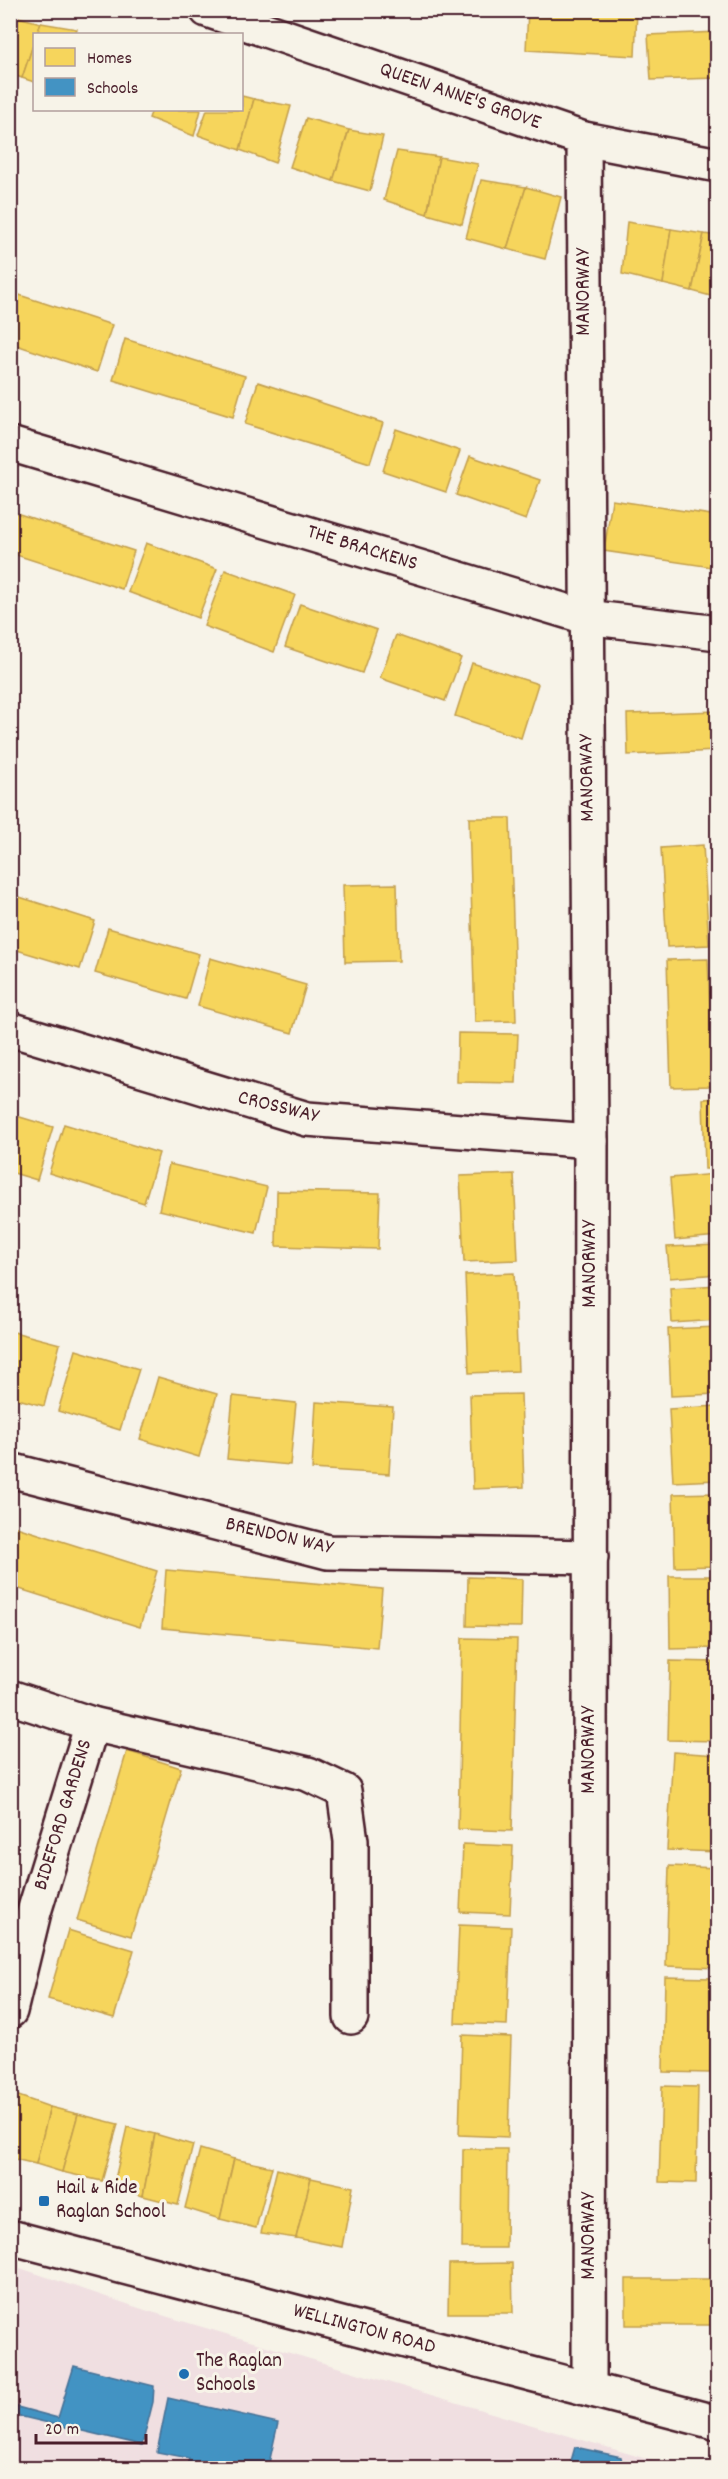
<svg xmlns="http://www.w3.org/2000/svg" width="728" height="2479" font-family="Dekko,sans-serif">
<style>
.built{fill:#f0dfe1}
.homes{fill:#f6d55c;stroke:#c29e4d;stroke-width:1.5}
.schools{fill:#4393c3;stroke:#457095;stroke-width:1.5}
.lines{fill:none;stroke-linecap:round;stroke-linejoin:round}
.minor-casing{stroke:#4a1f2b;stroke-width:38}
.minor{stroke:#f7f3e8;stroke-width:33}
.poi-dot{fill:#1f6fb2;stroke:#f7f3e8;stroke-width:2}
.labels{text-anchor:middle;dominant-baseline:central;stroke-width:6;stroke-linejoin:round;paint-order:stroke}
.street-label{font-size:21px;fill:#4a1f2b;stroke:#f7f3e8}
.poi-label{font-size:21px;fill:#4a1f2b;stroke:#f7f3e8;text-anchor:start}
</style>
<rect width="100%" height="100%" fill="#f7f3e8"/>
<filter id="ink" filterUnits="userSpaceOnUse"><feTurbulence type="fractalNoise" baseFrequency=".0167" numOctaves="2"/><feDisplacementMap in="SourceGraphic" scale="12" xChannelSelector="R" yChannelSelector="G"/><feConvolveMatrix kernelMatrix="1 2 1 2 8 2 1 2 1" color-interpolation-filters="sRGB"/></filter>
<g filter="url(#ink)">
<polygon class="built" points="11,2265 145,2310 677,2468 11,2468"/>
<g class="homes">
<polygon points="528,10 637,10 635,56 526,50"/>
<polygon points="10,15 41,23 37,34 34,34 34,42 22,78 10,74"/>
<polygon points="41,23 77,29 75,34 37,34"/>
<polygon points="718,32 718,78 651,80 648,35"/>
<polygon points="34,42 34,82 22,78"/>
<polygon points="242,96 254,99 240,150 198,135 207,110 242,110"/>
<polygon points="254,99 291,106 275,163 240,150"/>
<polygon points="152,110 201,110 194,136 149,118"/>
<polygon points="306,118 349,130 333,181 290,167"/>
<polygon points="349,130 383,136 370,191 333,181"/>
<polygon points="397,151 439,157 427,214 384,200"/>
<polygon points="439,157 478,164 462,224 427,214"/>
<polygon points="481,180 526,187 507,249 466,238"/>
<polygon points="526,187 561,197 545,259 507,249"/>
<polygon points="627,222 671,229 663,284 622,274"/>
<polygon points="671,229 704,234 692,291 663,284"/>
<polygon points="704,234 718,236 718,298 692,291"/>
<polygon points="10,292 112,325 97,372 10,343"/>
<polygon points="125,339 245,376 233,417 113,380"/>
<polygon points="258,382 383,423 370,463 245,424"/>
<polygon points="396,429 460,451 446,492 383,471"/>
<polygon points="470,456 540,480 526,520 456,495"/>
<polygon points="612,500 718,516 718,568 604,551"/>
<polygon points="10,511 134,551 122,589 10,553"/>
<polygon points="146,543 217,569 198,618 128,592"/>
<polygon points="225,570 295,595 274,652 204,626"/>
<polygon points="300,604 377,630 362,673 285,647"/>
<polygon points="396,635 461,658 445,701 380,678"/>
<polygon points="472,663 538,684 521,738 455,716"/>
<polygon points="718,711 718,751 628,755 627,714"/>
<polygon points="469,818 510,818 516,1021 475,1022"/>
<polygon points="703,845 709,945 667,947 661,848"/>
<polygon points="397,884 399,961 345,962 343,885"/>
<polygon points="10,894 95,921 80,969 10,948"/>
<polygon points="108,928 199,954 186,999 95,973"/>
<polygon points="210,958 306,985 292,1033 198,1006"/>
<polygon points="708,959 713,1086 671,1087 667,960"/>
<polygon points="458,1033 518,1034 516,1083 457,1082"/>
<polygon points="718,1098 718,1169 705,1169 703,1099"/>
<polygon points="10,1114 53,1127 37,1180 10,1172"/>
<polygon points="64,1124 159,1153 144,1203 49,1173"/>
<polygon points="169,1164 267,1187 256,1233 159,1210"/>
<polygon points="514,1174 518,1260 464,1262 460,1176"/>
<polygon points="716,1174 718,1236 675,1240 670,1178"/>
<polygon points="277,1191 380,1193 378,1249 276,1246"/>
<polygon points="718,1245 718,1274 670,1278 667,1247"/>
<polygon points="514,1273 518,1371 469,1373 465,1275"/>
<polygon points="718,1285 718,1320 672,1323 670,1288"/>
<polygon points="718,1327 718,1394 671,1396 668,1329"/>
<polygon points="10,1331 60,1344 44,1406 10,1397"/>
<polygon points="76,1350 139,1369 120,1430 58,1411"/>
<polygon points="158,1377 217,1394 199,1457 140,1439"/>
<polygon points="521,1394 524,1487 473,1489 470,1395"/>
<polygon points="233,1396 296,1403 290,1465 227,1459"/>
<polygon points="316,1402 393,1407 389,1474 312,1469"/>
<polygon points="717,1406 718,1480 673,1482 669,1409"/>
<polygon points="716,1493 718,1566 675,1567 673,1494"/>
<polygon points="10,1525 157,1571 140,1627 10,1586"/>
<polygon points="166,1570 382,1589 377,1648 162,1628"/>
<polygon points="669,1576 718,1576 718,1648 670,1649"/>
<polygon points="468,1577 522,1579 521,1627 467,1626"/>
<polygon points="462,1638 517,1639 512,1831 458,1829"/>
<polygon points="670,1661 718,1662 718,1741 668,1740"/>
<polygon points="127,1751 181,1768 131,1936 77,1920"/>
<polygon points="673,1752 718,1755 718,1852 667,1850"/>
<polygon points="463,1844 513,1846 510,1914 460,1912"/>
<polygon points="669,1866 718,1868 718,1968 666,1966"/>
<polygon points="459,1925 511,1927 507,2025 455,2023"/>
<polygon points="68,1930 134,1950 114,2018 48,1999"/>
<polygon points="665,1977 712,1978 710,2073 663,2072"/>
<polygon points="462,2035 511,2037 508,2137 459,2135"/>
<polygon points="662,2086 698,2087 696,2183 659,2182"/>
<polygon points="10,2093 50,2107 36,2164 10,2158"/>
<polygon points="50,2107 78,2114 62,2172 36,2164"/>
<polygon points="78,2114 118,2124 102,2181 62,2172"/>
<polygon points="127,2127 155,2134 143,2196 113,2188"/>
<polygon points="155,2134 193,2145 178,2205 143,2196"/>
<polygon points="200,2149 234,2159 220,2219 185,2208"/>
<polygon points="463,2149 507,2149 506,2248 462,2248"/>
<polygon points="234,2159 272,2167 256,2228 220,2219"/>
<polygon points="277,2169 311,2178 296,2238 261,2233"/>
<polygon points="311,2178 353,2187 342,2247 296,2238"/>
<polygon points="512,2263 513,2313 448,2313 449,2264"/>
<rect x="626" y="2279" width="92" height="46"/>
</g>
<g class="schools">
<polygon points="74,2366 154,2386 153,2402 142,2445 10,2414 10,2405 58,2418"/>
<polygon points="168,2398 278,2423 268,2468 186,2468 189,2458 157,2452"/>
<polygon points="575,2447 621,2457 623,2468 569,2468"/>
</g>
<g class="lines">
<defs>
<g id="minor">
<polyline points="207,10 584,139 718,165"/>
<polyline points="584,139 591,1141 589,2388"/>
<polyline points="10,444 586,617 718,633"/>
<polyline points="10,1029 307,1119 591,1141"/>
<polyline points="10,1470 328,1552 591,1557"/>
<polyline points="10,1697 92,1724 308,1774 344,1791 351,1841 351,2017"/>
<polyline points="10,2011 34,1912 92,1724"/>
<polyline points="10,2237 718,2423"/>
</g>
</defs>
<use href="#minor" class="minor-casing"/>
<use href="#minor" class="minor"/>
</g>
</g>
<g class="poi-dot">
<rect x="38" y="2195" width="12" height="12" rx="3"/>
<circle cx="184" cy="2374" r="6"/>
</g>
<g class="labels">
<g class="street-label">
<text transform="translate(460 97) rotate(19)">QUEEN ANNE'S GROVE</text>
<text transform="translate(585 292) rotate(-90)">MANORWAY</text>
<text transform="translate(362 549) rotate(17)">THE BRACKENS</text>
<text transform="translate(588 778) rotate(-91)">MANORWAY</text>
<text transform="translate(278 1108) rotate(14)">CROSSWAY</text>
<text transform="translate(591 1264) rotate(-90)">MANORWAY</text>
<text transform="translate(279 1537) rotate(13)">BRENDON WAY</text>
<text transform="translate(590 1750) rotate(-90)">MANORWAY</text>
<text transform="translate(64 1815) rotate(-73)">BIDEFORD GARDENS</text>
<text transform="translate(590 2236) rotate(-90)">MANORWAY</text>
<text transform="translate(364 2330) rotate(15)">WELLINGTON ROAD</text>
</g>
<g class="poi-label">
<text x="56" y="2189">Hail &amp; Ride<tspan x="56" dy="24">Raglan School</tspan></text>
<text x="196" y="2362">The Raglan<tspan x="196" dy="24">Schools</tspan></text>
</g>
</g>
<rect width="728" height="2479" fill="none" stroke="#f7f3e8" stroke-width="36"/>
<rect x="18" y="18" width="692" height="2443" fill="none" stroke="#4a1f2b" stroke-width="2" filter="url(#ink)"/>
<rect x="33" y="33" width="210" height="78" fill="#f7f3e8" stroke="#b29e9c" stroke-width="1.5"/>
<rect x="45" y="48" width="30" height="18" fill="#f6d55c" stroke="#b29e9c" stroke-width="1.5"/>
<text x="87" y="63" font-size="18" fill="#4a1f2b">Homes</text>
<rect x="45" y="78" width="30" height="18" fill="#4393c3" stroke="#b29e9c" stroke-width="1.5"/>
<text x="87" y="93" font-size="18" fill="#4a1f2b">Schools</text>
<path d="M36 2434v9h110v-9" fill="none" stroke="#4a1f2b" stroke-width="3"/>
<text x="45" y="2434" font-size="18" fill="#4a1f2b" stroke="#f7f3e8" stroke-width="4.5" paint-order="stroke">20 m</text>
</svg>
